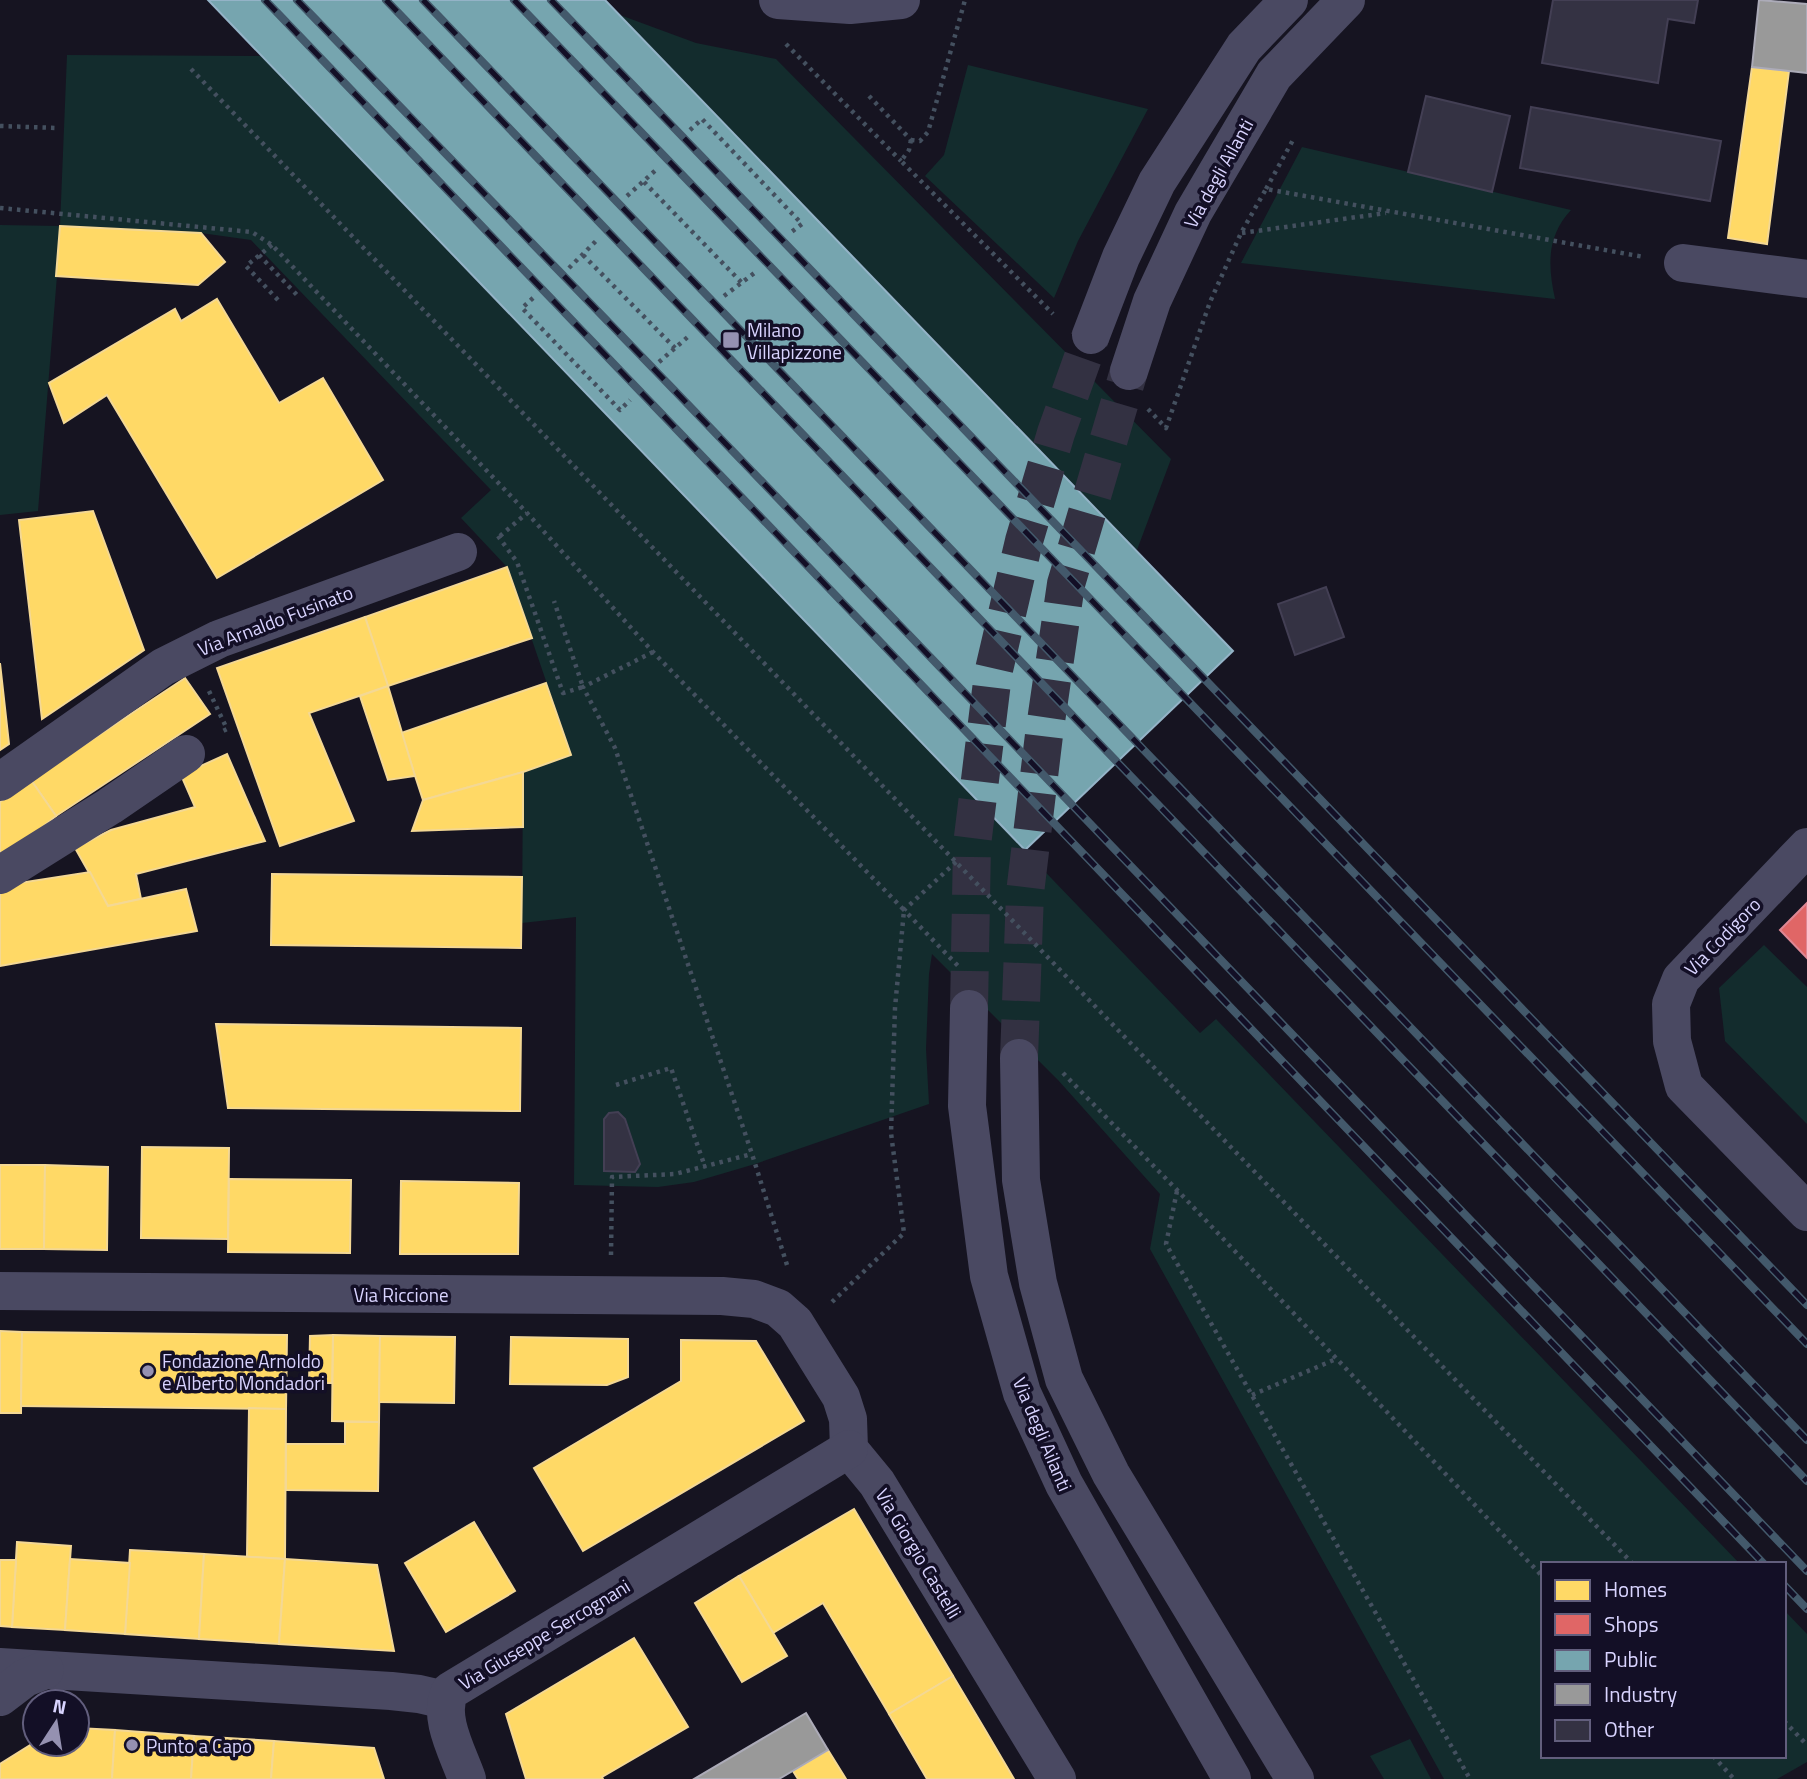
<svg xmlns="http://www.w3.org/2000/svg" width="1807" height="1779" font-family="'Titillium Web',sans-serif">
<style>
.green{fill:#132c2d}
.homes{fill:#ffd966;stroke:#f4d894;stroke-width:2}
.shops{fill:#e06666;stroke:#de8794;stroke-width:2}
.public{fill:#76a5af;stroke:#94b3c7;stroke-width:2}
.industry{fill:#999;stroke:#acabb8;stroke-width:2}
.building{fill:#343243;stroke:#433f54;stroke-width:2}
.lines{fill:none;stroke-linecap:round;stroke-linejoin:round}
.minor-tunnel{stroke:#333142;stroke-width:38;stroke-dasharray:38 19;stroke-linecap:butt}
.path{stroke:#44505f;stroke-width:4.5;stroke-dasharray:3.5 5;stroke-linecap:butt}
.minor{stroke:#4a4962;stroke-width:38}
.rail-casing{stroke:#43596b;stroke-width:8}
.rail{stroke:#130f26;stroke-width:5;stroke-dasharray:16;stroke-linecap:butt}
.poi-dot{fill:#9591b1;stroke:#130f26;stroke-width:2.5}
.labels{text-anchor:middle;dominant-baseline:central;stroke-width:7;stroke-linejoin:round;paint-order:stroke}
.street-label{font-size:19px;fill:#d9d4ff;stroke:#130f26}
.poi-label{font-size:19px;fill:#d9d4ff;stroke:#130f26;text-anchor:start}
</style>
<rect width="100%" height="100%" fill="#161421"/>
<g class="green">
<polygon points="620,15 696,43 776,59 1171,459 1137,550"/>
<polygon points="67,55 261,56 1200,1033 1216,1019 1740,1564 1543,1564 1543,1756 1784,1756 1784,1610 1807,1634 1807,1762 1777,1779 1444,1779 1150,1249 1160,1194 1058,1080 932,954 929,974 926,1049 929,1104 755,1164 694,1182 658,1187 574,1185 576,917 522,923 523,772 571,754 507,567 461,518 491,490 251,240 201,233 61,226 38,511 0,515 0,225 60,226"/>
<polygon points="968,65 1148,109 1078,241 1054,298 925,176 944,155"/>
<path d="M 1302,147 L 1571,210 C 1546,237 1548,266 1555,299 L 1241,263 Z"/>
<polygon points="1764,945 1807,987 1807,1124 1725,1041 1719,988"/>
<polygon points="1410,1739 1431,1779 1384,1779 1370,1756"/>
</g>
<g class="homes">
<polygon points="1752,67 1789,71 1767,244 1728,238"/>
<polygon points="60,226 201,233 225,262 198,285 56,276"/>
<polygon points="217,299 279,403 323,378 383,480 217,578 107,395 64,423 49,383 175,309 181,321"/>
<polygon points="93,511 144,650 42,719 19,520"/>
<polygon points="507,567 532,638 388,686 365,617"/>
<polygon points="365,617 388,686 309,713 354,821 280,846 217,668"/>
<polygon points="0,663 9,744 0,750"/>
<polygon points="185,678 210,714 56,816 31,780"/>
<polygon points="546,683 571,755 523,772 423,800 401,733"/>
<polygon points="388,686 415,776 388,780 360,696"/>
<polygon points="227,754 265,841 136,874 141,899 108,906 75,848 111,830 195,807 181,775"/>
<polygon points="523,772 523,827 412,831 423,800"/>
<polygon points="31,780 56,816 0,861 0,802"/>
<polygon points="90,872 108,906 186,889 197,931 0,966 0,886"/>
<polygon points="272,874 522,877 521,948 271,945"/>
<polygon points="216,1024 521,1028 520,1111 228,1108"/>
<polygon points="142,1147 229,1148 228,1239 141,1238"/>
<polygon points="0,1165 45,1165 44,1249 0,1249"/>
<polygon points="45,1165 108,1167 107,1250 44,1249"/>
<polygon points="229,1179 351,1180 350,1253 228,1252"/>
<polygon points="401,1181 519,1183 518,1254 400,1254"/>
<polygon points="0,1331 22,1332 21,1413 0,1413"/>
<polygon points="22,1332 287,1335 286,1409 21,1406"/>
<polygon points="333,1335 380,1336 379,1422 332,1421"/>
<polygon points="333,1335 332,1383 309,1383 310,1336"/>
<polygon points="380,1336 455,1337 454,1403 379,1402"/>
<polygon points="511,1337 628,1339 628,1377 607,1385 510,1384"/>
<polygon points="681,1340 756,1341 804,1421 583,1551 534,1468 681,1381"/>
<polygon points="249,1408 286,1409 285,1559 247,1557"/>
<polygon points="345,1422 379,1422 378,1491 286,1490 286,1444 345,1444"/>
<polygon points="854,1509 953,1676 889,1714 823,1603 773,1633 739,1576"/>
<polygon points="474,1522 515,1591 446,1632 405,1563"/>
<polygon points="17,1542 71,1546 65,1630 12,1627"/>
<polygon points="130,1550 204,1554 199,1639 125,1634"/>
<polygon points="204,1554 285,1559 279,1644 199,1639"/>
<polygon points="70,1559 130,1563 125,1634 65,1630"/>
<polygon points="285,1559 377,1565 394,1651 279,1644"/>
<polygon points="0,1560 16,1560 12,1627 0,1626"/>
<polygon points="739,1576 787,1656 742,1682 695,1603"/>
<polygon points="634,1638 688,1727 602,1777 603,1779 526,1779 506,1714"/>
<polygon points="953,1676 984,1728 1014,1779 927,1779 889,1714"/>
<polygon points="77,1728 115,1730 112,1779 0,1779 0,1764 35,1742 35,1744 77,1744"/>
<polygon points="115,1730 194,1736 191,1779 112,1779"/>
<polygon points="194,1736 274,1741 271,1779 191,1779"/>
<polygon points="274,1741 374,1748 384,1779 271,1779"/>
<polygon points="828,1750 846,1779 798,1779 793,1771"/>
</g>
<polygon class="shops" points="1807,903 1807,958 1780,930"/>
<polygon class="public" points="208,0 605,0 1233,651 1025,850"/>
<g class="industry">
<polygon points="1759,0 1807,4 1807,73 1752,67"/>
<polygon points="806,1713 828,1750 779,1779 694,1779"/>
</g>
<g class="building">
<polygon points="1553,0 1698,0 1694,23 1668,19 1658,83 1542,63"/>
<polygon points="1426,96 1510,116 1492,192 1408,172"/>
<polygon points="1531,107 1721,141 1710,201 1520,168"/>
<polygon points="1326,587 1344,637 1295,655 1278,604"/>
<polygon points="618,1112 625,1119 640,1164 635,1172 604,1171 604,1119 609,1113"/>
</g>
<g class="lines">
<g class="minor-tunnel">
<polyline points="969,1009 972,845 993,674 1024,541 1056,433 1091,335"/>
<polyline points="1019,1058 1025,893 1044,735 1066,584 1129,371"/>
</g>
<g class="path">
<polyline points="786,44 901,161"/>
<polyline points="191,69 1633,1564"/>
<polyline points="869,96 911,140"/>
<polyline points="0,126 58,128"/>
<polyline points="690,130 702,119 802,224 790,233"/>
<polyline points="911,140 909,150 901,161 1053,314"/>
<polyline points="911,140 920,141 928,132 965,0"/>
<polyline points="644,182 742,283"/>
<polyline points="1266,189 1293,140"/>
<polyline points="627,196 657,169"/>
<polyline points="0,208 252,232 272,245 527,513 653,652 904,910 895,1008 891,1133 904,1233 832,1302"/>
<polyline points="1242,233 1386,213"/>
<polyline points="272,245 246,266 278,300"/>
<polyline points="259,255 297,295"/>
<polyline points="583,255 675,348"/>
<polyline points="569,268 598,239"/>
<polyline points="724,296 757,271"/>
<polyline points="533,298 522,308 620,410 630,400"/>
<polyline points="659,362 690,335"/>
<polyline points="1148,409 1166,428 1210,302 1241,233 1266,189 1644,257"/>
<polyline points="498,536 517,562 563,693 583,687 554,601"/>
<polyline points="500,536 527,513"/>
<polyline points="653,652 583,687 615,748 752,1154 787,1265"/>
<polyline points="209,691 227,729 219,733"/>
<polyline points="956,862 904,910 961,969"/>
<polyline points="1063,1073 1178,1191 1543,1577"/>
<polyline points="616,1085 671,1068 705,1167"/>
<polyline points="1177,1191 1166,1244 1470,1779"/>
<polyline points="611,1255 612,1177 675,1174 752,1154"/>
<polyline points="1252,1395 1336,1359"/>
<polyline points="1784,1721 1807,1745"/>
<polyline points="1713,1756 1734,1779"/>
</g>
<g class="minor">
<polyline points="778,0 850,5 901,0"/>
<polyline points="1683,263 1807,279"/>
<polyline points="1091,335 1121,257 1157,182 1244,47 1289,0"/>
<polyline points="1129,371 1152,301 1193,213 1274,75 1346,0"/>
<polyline points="0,782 163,667 219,639 458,552"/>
<polyline points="1807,847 1681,979 1671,1004 1672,1041 1684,1086 1807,1212"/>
<polyline points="0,875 110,806 186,754"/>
<polyline points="969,1009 967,1106 989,1276 1022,1393 1064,1484 1232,1779"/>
<polyline points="1019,1058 1021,1180 1038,1283 1064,1379 1111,1474 1295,1779"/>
<polyline points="0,1291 722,1296 754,1299 778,1308 795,1323 841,1397 848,1419 849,1449 877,1483 1057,1779"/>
<polyline points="0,1667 391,1691 419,1694 445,1700"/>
<polyline points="0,1697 25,1678 45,1670"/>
<path d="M 467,1779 C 458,1753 437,1717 450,1691 L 849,1449"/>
</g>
<defs>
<g id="rail">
<polyline points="265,0 1764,1564"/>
<polyline points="297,0 676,392 1807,1571"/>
<polyline points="386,0 1807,1481"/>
<polyline points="423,0 1807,1440"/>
<polyline points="514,0 1807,1344"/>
<polyline points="551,0 1807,1305"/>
<polyline points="1784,1585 1807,1609"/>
</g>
</defs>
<use href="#rail" class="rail-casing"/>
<use href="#rail" class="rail"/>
</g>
<g class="poi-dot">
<rect x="722" y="331" width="18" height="18" rx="3.5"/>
<circle cx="148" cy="1371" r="7"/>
<circle cx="132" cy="1745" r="7"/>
</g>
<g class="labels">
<g class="street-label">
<text transform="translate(1218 173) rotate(-61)">Via degli Ailanti</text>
<text transform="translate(275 620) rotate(-21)">Via Arnaldo Fusinato</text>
<text transform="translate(1722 936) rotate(-46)">Via Codigoro</text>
<text x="401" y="1294">Via Riccione</text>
<text transform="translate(1043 1434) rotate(67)">Via degli Ailanti</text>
<text transform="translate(919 1553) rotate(59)">Via Giorgio Castelli</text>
<text transform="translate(544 1634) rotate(-31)">Via Giuseppe Sercognani</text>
</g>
<g class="poi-label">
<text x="747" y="329">Milano<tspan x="747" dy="22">Villapizzone</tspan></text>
<text x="162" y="1360">Fondazione Arnoldo<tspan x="162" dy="22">e Alberto Mondadori</tspan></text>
<text x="146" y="1745">Punto a Capo</text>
</g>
</g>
<rect x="1541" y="1562" width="245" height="196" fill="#130f26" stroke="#625e7d" stroke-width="2"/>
<rect x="1555" y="1580" width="35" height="21" fill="#ffd966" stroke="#625e7d" stroke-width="2"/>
<text x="1604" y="1597" font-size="21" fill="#d9d4ff">Homes</text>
<rect x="1555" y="1614" width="35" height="21" fill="#e06666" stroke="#625e7d" stroke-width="2"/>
<text x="1604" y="1632" font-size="21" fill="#d9d4ff">Shops</text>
<rect x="1555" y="1650" width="35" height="21" fill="#76a5af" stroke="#625e7d" stroke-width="2"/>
<text x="1604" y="1667" font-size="21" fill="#d9d4ff">Public</text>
<rect x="1555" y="1684" width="35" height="21" fill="#999999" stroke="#625e7d" stroke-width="2"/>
<text x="1604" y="1702" font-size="21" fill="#d9d4ff">Industry</text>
<rect x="1555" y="1720" width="35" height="21" fill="#343243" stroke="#625e7d" stroke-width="2"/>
<text x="1604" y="1737" font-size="21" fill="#d9d4ff">Other</text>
<g transform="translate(56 1723) rotate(12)"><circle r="33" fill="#130f26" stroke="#625e7d" stroke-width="2"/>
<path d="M0-5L12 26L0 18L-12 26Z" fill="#9591b1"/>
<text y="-10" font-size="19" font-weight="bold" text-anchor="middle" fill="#d9d4ff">N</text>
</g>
</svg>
